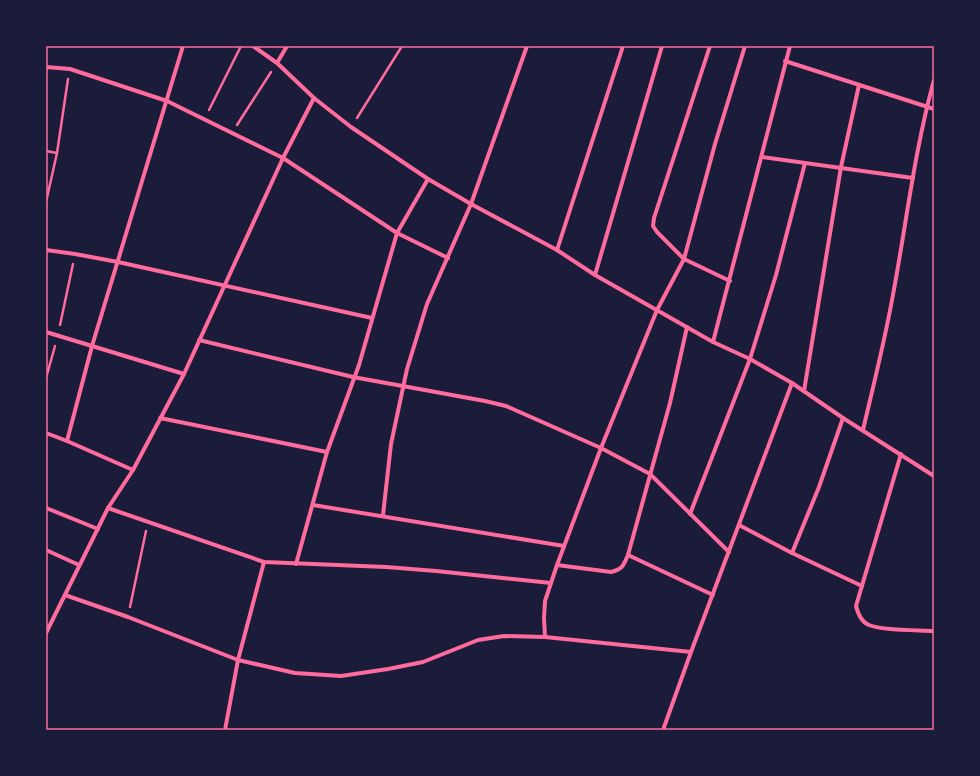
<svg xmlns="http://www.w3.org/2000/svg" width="980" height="776" font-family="'Fira Sans',sans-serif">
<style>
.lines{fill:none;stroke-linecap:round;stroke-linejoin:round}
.path{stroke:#ff6b9d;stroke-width:2.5}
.minor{stroke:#ff6b9d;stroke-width:4}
.neatline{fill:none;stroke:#ff6b9d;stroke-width:1.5}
</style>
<rect width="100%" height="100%" fill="#1b1b3a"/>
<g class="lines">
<g class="path">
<polyline points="209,110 241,46"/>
<polyline points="357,118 402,46"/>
<polyline points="237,125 271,72"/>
<polyline points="46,151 57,153"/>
<polyline points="46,202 57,153 68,79"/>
<polyline points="60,325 73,264"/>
<polyline points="46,378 55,346"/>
<polyline points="130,607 146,531"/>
</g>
<g class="minor">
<polyline points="253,46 277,63 314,98 351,127 428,179 471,204 557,250 595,275 713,342 750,359 792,383 843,418 934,476"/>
<polyline points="710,46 654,218 653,226 657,232 684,259 730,281"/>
<polyline points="785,61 934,109"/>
<polyline points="277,63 287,46"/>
<polyline points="46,67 70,69 167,101 283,158 397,233 428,179"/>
<polyline points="762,157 913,178"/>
<polyline points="46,250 75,254 118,262 372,318"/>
<polyline points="557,250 623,46"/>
<polyline points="595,275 662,46"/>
<polyline points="46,332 184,374"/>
<polyline points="199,340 353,377 485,401 506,406 601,448 650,474 729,552"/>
<polyline points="713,342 790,46"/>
<polyline points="804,391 841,167 859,85"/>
<polyline points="160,418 327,452"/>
<path d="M 863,430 C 873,387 884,344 892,300 C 906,227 914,152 934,80"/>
<polyline points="46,433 67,441 133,470"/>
<polyline points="67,441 92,346 183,46"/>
<path d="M 901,454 L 856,606 C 858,614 861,622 869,625 C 882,631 918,630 934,631"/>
<polyline points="313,505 564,546"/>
<polyline points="46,508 98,529"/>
<polyline points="108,508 264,562 386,567 436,571 551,583"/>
<polyline points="690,514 750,359 776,275 805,163"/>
<polyline points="383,515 391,444 407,369 427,304 471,204 527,46"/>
<polyline points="739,525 792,553 862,586"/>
<polyline points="46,550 79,565"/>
<polyline points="792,553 819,487 843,418"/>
<polyline points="628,555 713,595"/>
<polyline points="296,564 327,452 359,365 397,233 448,258"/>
<path d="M 557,565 L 611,572 C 623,569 623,566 628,555 L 670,403 L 687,327"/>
<polyline points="65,595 128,617 238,660 295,673 341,676 388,669 423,662 478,640 504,636 545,637 691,652"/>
<polyline points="46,633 108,508 133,470 184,374 283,158 314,98"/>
<polyline points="545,637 544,618 545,601 557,565 601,448 657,310 684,259 715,144 745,46"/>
<polyline points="225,730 238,660 264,562"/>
<polyline points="663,730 691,652 792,383"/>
</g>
</g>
<rect width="980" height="776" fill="none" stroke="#1b1b3a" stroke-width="94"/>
<rect x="47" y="47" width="886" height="682" class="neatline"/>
</svg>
